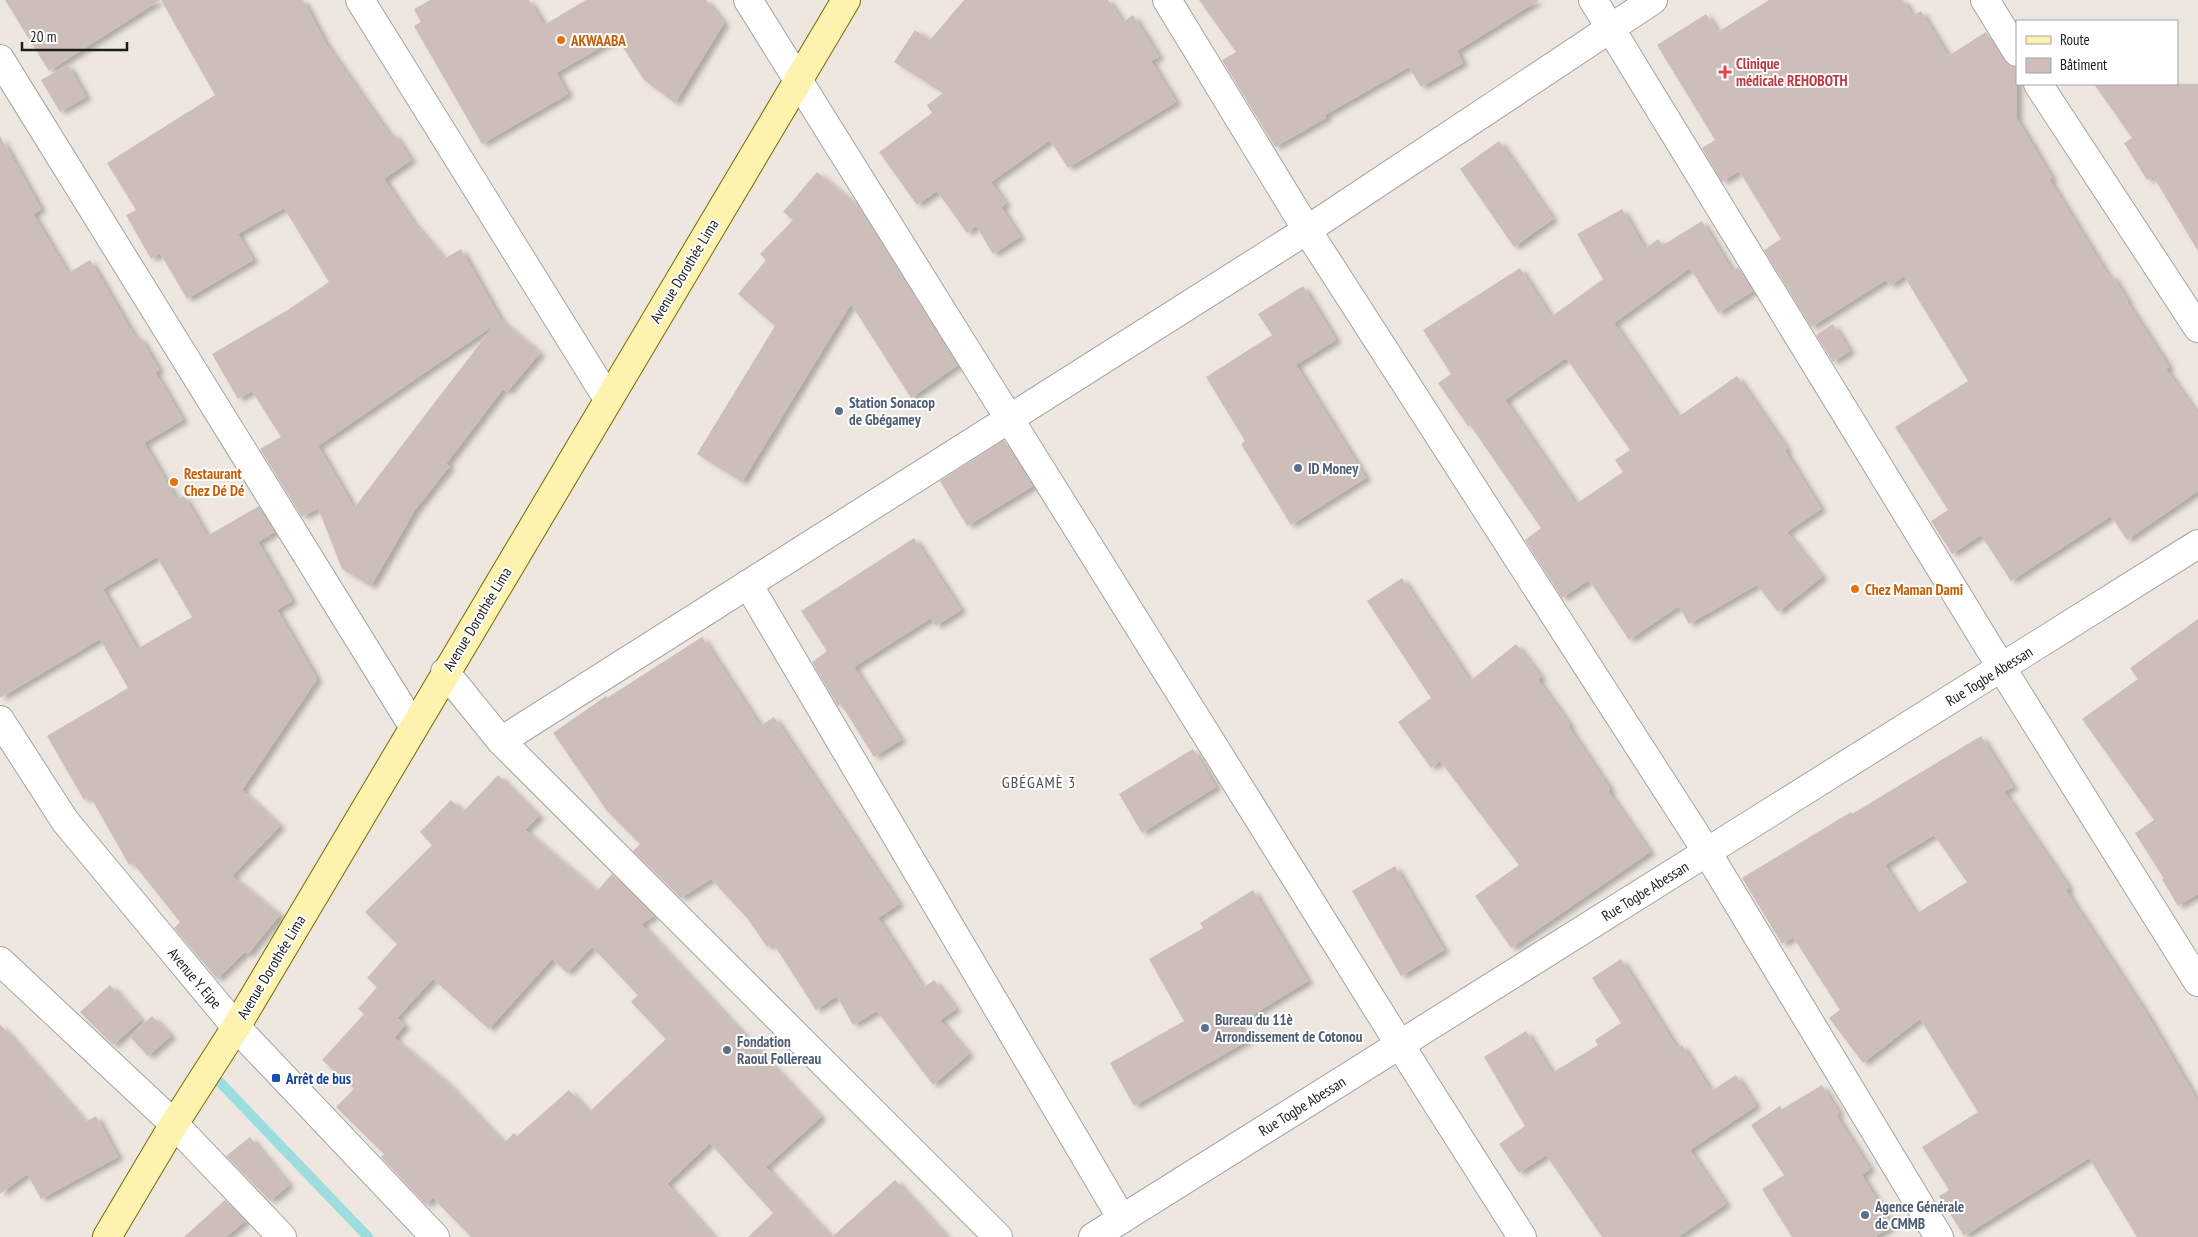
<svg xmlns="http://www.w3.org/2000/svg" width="2198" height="1237" font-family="'PT Sans Narrow',sans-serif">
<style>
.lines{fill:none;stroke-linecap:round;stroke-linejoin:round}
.stream{stroke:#9ddde0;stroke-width:10}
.building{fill:#cebeb9;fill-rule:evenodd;filter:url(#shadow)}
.street-casing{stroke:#a3a3a3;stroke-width:30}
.secondary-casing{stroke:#756c00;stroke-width:30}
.street{stroke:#fff;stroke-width:28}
.secondary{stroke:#fef3ae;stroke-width:28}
.food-dot{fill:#e8710a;stroke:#fff;stroke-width:2}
.health-dot{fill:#e0444e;stroke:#fff;stroke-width:2}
.service-dot{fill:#5c6f8a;stroke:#fff;stroke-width:2}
.transit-dot{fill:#1a4fb4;stroke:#fff;stroke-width:2}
.labels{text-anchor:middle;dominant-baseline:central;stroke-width:4;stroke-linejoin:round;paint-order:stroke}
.food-label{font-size:15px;font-weight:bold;fill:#c56008;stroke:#fff;text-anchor:start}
.health-label{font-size:15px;font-weight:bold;fill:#be3a42;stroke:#fff;text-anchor:start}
.street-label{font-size:15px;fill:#1c1c1c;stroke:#fff}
.service-label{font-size:15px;font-weight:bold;fill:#4e5e75;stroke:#fff;text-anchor:start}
.transit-label{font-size:15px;font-weight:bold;fill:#164399;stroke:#fff;text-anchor:start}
.neighbourhood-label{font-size:16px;letter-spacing:1px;fill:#4f4f4f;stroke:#fff}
</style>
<defs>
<filter id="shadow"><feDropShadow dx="5.5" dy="3" stdDeviation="2.5" flood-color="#0004"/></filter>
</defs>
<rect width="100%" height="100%" fill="#eee7e0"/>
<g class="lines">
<polyline class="stream" points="211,1073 368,1237"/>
</g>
<g class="building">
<polygon points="5,0 160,0 49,71"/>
<path d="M 161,0 L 303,0 L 326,44 L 390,136 L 394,134 L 411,160 L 384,179 L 412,221 L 444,259 L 461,249 L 501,320 L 540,353 L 507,392 L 503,389 L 446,464 L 450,466 L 415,510 L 371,586 L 342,569 L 318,508 L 302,517 L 260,449 L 281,437 L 252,391 L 238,399 L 212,354 L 286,311 L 329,282 L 284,208 L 238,234 L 253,260 L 187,299 L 160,253 L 151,259 L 126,215 L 136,210 L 107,163 L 215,95 ZM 494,325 L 354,508 L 318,446 Z"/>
<polygon points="430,0 529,0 544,25 586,0 706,0 724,23 675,103 644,80 617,38 556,73 568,94 482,144 414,26 421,22 414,9"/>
<polygon points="964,0 1108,0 1123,22 1133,15 1159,57 1151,61 1176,102 1068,168 1050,140 991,182 1006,204 1001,207 1020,237 993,254 976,226 967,233 937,191 917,205 879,152 932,113 927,105 943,93 894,62 915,30 930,40"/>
<polygon points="1199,0 1539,0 1457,51 1463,63 1421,87 1409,67 1325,115 1326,118 1275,147 1222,60 1236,52"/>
<polygon points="1769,0 1903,0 1913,16 1921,11 1948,56 1986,32 2004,61 2009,65 2017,68 2017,119 2052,178 2049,179 2109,277 2112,275 2128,301 2127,302 2169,367 2166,369 2198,415 2198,491 2127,540 2111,516 2011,581 1981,535 1952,554 1931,521 1948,510 1895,427 1968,381 1904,276 1890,286 1886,280 1811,327 1764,250 1781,239 1739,171 1722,182 1702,148 1715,140 1657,45 1706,14 1718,32"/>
<polygon points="68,65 86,97 60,112 41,80"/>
<polygon points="2094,84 2198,84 2198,251 2153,176 2147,180 2124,143 2132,138"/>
<path d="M 0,136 L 41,209 L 33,214 L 68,273 L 90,260 L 136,339 L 140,337 L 159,370 L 155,372 L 183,420 L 144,443 L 177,500 L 184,496 L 207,536 L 259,506 L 275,532 L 258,542 L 292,601 L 277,610 L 317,679 L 242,790 L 280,826 L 232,876 L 280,915 L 248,954 L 245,952 L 217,979 L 174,928 L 180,922 L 133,863 L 129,865 L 90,796 L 84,800 L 47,736 L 128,688 L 100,639 L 0,698 ZM 157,557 L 192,617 L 137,649 L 103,589 Z"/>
<polygon points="1499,141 1553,219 1514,247 1460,169"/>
<polygon points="817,172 859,207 958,365 911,398 851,304 742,482 697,454 775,326 738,294 766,260 760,254 793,220 783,212"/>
<path d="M 1622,209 L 1645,249 L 1658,239 L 1663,245 L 1702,221 L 1732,271 L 1738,267 L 1753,291 L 1718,313 L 1690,268 L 1614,323 L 1678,417 L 1737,376 L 1787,449 L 1785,451 L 1821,509 L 1787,532 L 1822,577 L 1778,612 L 1757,585 L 1689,624 L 1679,606 L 1629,640 L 1589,580 L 1562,598 L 1525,540 L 1541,528 L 1470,425 L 1468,426 L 1438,383 L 1451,374 L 1423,330 L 1520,268 L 1551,317 L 1603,279 L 1577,234 ZM 1566,358 L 1630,450 L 1615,460 L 1623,472 L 1576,504 L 1505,400 Z"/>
<polygon points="1303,286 1336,340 1296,365 1366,478 1291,525 1241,444 1245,441 1206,377 1272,335 1258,314"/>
<polygon points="1833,324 1850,351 1833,362 1816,335"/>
<polygon points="1004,440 1033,486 967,526 940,481"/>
<polygon points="914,538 961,610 936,626 931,618 854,667 901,740 874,757 841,704 838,706 812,662 827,651 801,611"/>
<polygon points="1402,578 1470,681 1516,644 1541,677 1538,680 1570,725 1568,726 1610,789 1608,791 1650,852 1511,948 1475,896 1519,865 1440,761 1431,768 1398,722 1431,698 1367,601"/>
<polygon points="2198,619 2198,894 2178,906 2162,879 2164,879 2135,833 2154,820 2082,719 2138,679 2130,668"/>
<polygon points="702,637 760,726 774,717 899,904 878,918 923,988 934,980 956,1009 940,1020 969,1054 933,1085 877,1011 853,1025 837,996 816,1010 773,943 767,947 748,919 711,879 681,898 633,851 640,844 607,811 553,733 606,696 607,698"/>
<path d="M 1981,736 L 2013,787 L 2004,792 L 2069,888 L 2066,891 L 2146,1013 L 2198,1102 L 2198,1237 L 2137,1237 L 2089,1158 L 1964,1236 L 1939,1196 L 1949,1190 L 1922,1147 L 1978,1112 L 1920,1019 L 1863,1063 L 1829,1018 L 1840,1010 L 1793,937 L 1782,944 L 1742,878 L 1851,812 L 1852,814 ZM 1934,835 L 1967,882 L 1916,914 L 1885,865 Z"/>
<polygon points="1193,749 1216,787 1142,833 1119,794"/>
<path d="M 498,775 L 539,816 L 525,830 L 597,891 L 612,874 L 654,916 L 641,924 L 821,1117 L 766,1167 L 831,1237 L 748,1237 L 773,1213 L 710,1143 L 667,1184 L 714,1237 L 471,1237 L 433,1198 L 426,1205 L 381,1157 L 384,1154 L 336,1107 L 354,1089 L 322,1060 L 364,1014 L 358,1009 L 377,987 L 367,978 L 397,944 L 365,912 L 432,845 L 420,832 L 451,800 L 463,812 ZM 592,947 L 638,995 L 631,1002 L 666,1039 L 589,1112 L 569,1090 L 517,1136 L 514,1133 L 504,1143 L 445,1081 L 394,1038 L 405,1025 L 397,1018 L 433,979 L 489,1029 L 552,959 L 567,973 Z"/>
<polygon points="1395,866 1444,950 1401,976 1352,891"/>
<polygon points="1253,890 1308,981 1238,1024 1247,1041 1134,1106 1110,1063 1184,1021 1149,959 1203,928 1200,923"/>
<polygon points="1621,959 1677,1048 1682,1045 1711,1091 1736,1075 1756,1106 1690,1150 1726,1204 1678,1237 1602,1237 1546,1155 1519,1173 1499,1144 1525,1126 1484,1057 1526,1031 1552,1073 1598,1045 1595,1040 1621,1023 1592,978"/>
<polygon points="110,985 141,1020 113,1045 80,1012"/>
<polygon points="152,1016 171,1036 148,1056 130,1037"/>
<polygon points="0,1024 85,1122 96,1116 118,1157 41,1199 27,1174 0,1194"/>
<polygon points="1822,1085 1839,1113 1836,1115 1870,1169 1862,1175 1892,1226 1875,1237 1792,1237 1762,1189 1784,1175 1751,1125 1780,1106 1782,1109"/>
<polygon points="250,1137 289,1185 270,1201 226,1156"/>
<polygon points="895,1180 947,1237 832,1237"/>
<polygon points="225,1200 245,1221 226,1237 184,1237"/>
</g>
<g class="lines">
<defs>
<g id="street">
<polyline points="360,0 608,399"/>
<polyline points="748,0 1400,1045 1522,1237"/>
<polyline points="1167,0 1307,230 1707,852 1939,1237"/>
<polyline points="1593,0 2001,667 2198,982"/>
<polyline points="1985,0 2017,52"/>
<polyline points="0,59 413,726"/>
<polyline points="2038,84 2198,328"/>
<polyline points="748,584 1122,1219"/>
<polyline points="445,672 501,741 998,1237"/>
<polyline points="0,720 65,821 236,1027 435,1237"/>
<polyline points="501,741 1307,230 1653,0"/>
<polyline points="0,961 174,1124 282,1237"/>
<polyline points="1093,1237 2198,544"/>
</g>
<polyline id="secondary" points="107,1237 174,1124 236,1027 846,0"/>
</defs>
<use href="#street" class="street-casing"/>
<use href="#secondary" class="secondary-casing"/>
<use href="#street" class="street"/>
<use href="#secondary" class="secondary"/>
</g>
<g class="food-dot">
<circle cx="561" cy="40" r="5"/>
<circle cx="174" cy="482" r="5"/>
<circle cx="1855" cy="589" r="5"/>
</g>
<path class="health-dot" d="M1722.5 64.5h5v5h5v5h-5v5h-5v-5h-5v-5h5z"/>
<g class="service-dot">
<circle cx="839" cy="411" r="5"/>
<circle cx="1298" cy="468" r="5"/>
<circle cx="1205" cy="1028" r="5"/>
<circle cx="727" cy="1050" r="5"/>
<circle cx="1865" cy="1215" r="5"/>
</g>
<rect class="transit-dot" x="271" y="1073" width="10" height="10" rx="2.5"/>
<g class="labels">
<g class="food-label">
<text x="571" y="40">AKWAABA</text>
<text x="184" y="473">Restaurant<tspan x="184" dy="17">Chez Dé Dé</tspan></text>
<text x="1865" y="589">Chez Maman Dami</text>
</g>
<g class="health-label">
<text x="1736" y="63">Clinique<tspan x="1736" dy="17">médicale REHOBOTH</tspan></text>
</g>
<g class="street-label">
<text transform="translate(684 271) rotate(-59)">Avenue Dorothée Lima</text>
<text transform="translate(477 619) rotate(-59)">Avenue Dorothée Lima</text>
<text transform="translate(1989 676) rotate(-32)">Rue Togbe Abessan</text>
<text transform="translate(1645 891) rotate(-32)">Rue Togbe Abessan</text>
<text transform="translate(271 967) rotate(-59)">Avenue Dorothée Lima</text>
<text transform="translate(195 978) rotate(50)">Avenue Y. Eipe</text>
<text transform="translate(1302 1106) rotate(-32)">Rue Togbe Abessan</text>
</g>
<g class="service-label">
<text x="849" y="402">Station Sonacop<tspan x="849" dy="17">de Gbégamey</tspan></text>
<text x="1308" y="468">ID Money</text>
<text x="1215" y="1019">Bureau du 11è<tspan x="1215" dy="17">Arrondissement de Cotonou</tspan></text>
<text x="737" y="1041">Fondation<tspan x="737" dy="17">Raoul Follereau</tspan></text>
<text x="1875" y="1206">Agence Générale<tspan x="1875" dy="17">de CMMB</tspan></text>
</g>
<g class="transit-label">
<text x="286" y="1078">Arrêt de bus</text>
</g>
<g class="neighbourhood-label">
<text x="1039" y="782">GBÉGAMÈ 3</text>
</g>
</g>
<rect x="2016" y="20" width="162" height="65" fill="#ffffff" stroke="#a4a4a4"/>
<rect x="2026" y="36" width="25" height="8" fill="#fef3ae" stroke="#a4a4a4"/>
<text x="2060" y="45" font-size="15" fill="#1c1c1c">Route</text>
<rect x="2026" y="58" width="25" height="15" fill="#cebeb9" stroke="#a4a4a4"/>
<text x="2060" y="70" font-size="15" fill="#1c1c1c">Bâtiment</text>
<path d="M22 42v8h105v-8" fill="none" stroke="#1c1c1c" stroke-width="2.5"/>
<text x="30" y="42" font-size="15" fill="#1c1c1c" stroke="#ffffff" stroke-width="4" paint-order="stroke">20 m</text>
</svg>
